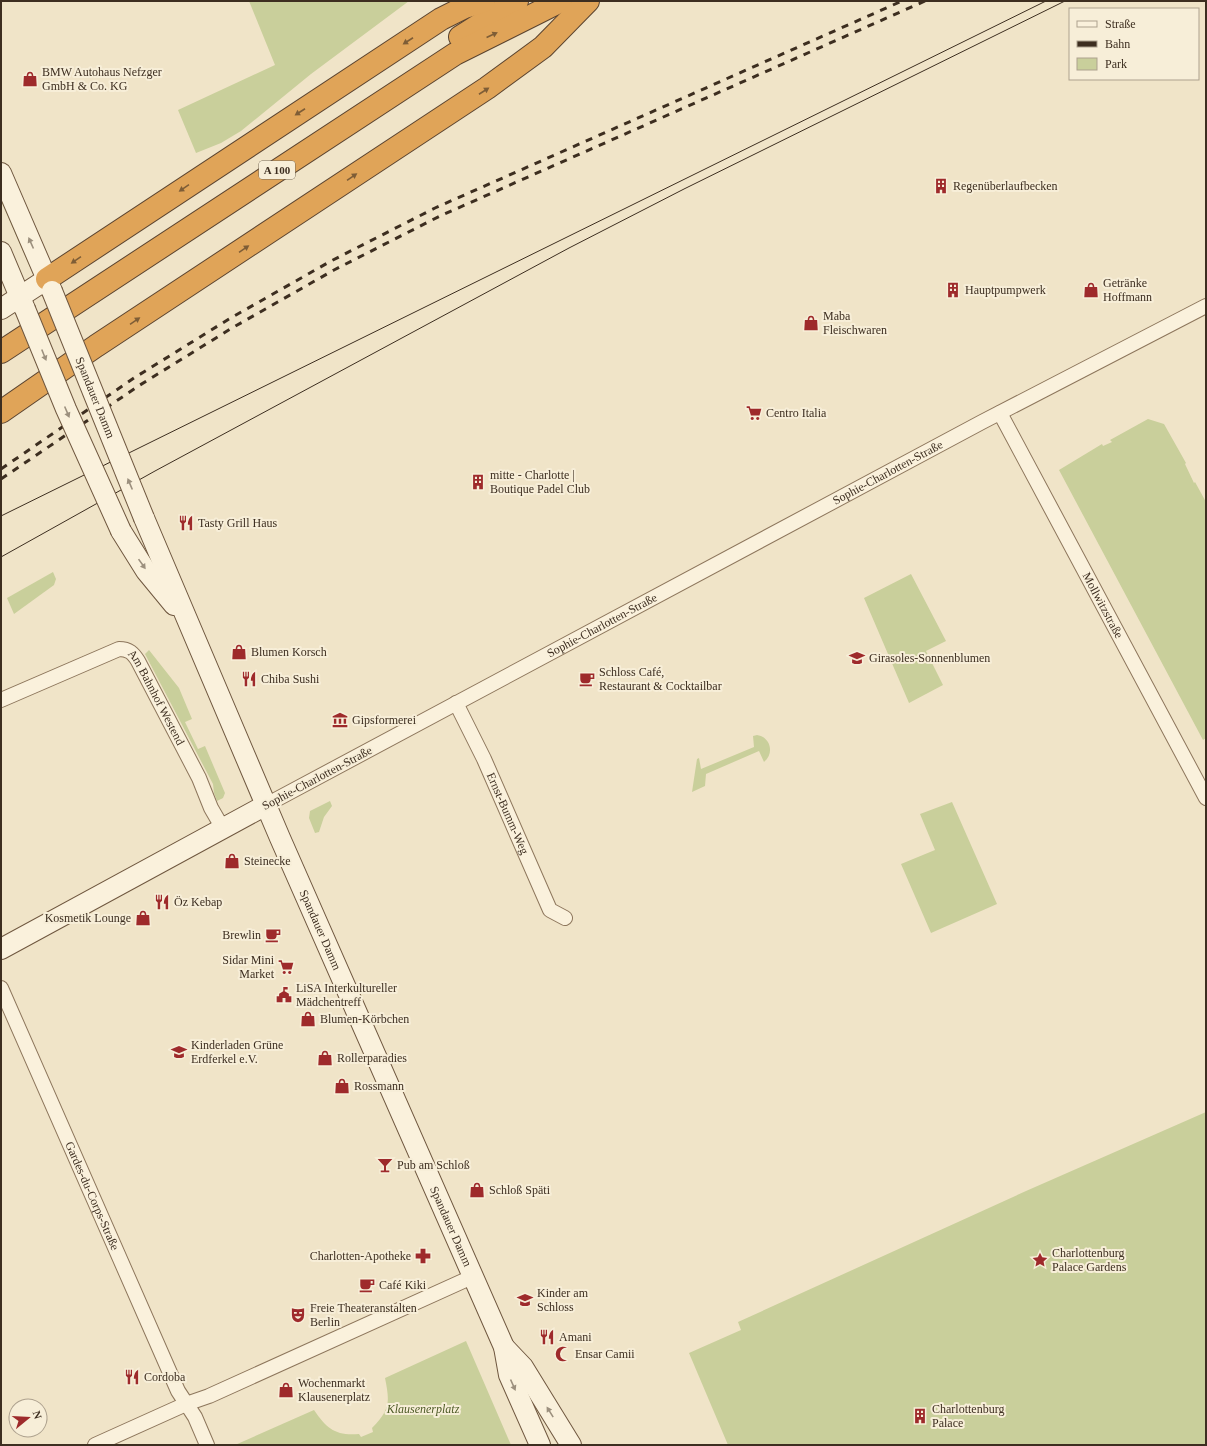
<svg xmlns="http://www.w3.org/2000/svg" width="1207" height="1446" font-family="'Times New Roman',serif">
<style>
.green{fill:#c9cf9b}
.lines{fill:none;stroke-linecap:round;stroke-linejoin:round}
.street-casing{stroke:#8d765c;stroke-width:16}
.secondary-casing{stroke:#6f573f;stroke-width:22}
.highway-casing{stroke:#5b4430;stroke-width:24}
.street{stroke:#faf1dc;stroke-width:14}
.secondary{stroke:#faf1dc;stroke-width:20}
.highway{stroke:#e0a458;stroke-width:22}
.tram{stroke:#3d2e20;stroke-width:1}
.rail{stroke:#3d2e20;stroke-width:3;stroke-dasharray:7 7;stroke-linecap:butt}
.secondary-bridge-casing{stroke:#6f573f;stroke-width:22;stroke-linecap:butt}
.secondary-bridge{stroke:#faf1dc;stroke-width:20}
.oneway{fill:#7e5d36}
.oneway2{fill:#9c907e}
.labels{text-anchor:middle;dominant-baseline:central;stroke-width:4;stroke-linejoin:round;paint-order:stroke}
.shield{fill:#f7eed8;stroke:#756857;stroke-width:1}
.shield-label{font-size:11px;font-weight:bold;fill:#3d2e20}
.poi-label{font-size:12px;fill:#3d2e20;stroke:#f7eed8;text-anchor:start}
.street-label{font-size:12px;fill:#3d2e20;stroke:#f7eed8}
.park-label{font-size:12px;font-style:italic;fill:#4d5a26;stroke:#f7eed8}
</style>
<rect width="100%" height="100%" fill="#f0e4c8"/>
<g class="green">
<polygon points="249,1 409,1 311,74 241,131 221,143 196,153 178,110 275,65"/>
<polygon points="1,191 40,280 36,281 1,201"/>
<polygon points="1148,419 1164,424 1186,463 1185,464 1194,483 1195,482 1206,502 1205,561 1206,564 1206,738 1203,740 1059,470 1102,444 1103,446 1112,442 1110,440"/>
<polygon points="53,572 56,579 54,585 14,614 7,598"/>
<polygon points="911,574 946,641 926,651 943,685 909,703 864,598"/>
<polygon points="149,650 179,688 192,719 185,722 198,749 205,746 225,793 223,798 217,801 214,793 213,784 145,654"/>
<path d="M 757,735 C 770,737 775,753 764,762 L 759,751 L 706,774 L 705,786 L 692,792 L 697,759 L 699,758 L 701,769 L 754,747 L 753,736 Z"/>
<polygon points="330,801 332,806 324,817 319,832 315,833 309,818 310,811"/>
<polygon points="952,802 997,904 931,933 901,864 935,850 920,814"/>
<polygon points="1206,1112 1206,1445 728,1445 689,1353 741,1330 738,1322 1026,1191"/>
<path d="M 466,1341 L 511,1445 L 235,1445 L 314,1410 C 327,1429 336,1436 359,1434 L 361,1437 L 373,1432 L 372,1428 C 390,1409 390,1403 385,1378 Z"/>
</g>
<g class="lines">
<defs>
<g id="street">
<path id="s1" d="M 1000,413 L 1206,798"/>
<path id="s2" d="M 1,700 L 119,649 C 129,649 133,653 138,661 L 199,778 L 211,808 L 222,827"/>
<path id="s3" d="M 456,703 L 484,759 L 550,910 L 565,918"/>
<path id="s4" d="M 266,805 L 982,422 L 1206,306"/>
<path id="s5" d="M 1,988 L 178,1391 L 195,1417 L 207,1445"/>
<polyline points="95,1445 186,1404 209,1396 472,1277"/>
</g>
<g id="secondary">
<polyline points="1,173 52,291"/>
<polyline points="1,252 25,309"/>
<polyline points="1,309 47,279"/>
<path id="s6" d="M 144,518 L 280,838 L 504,1347 L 509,1375 L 540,1445"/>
<polyline points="121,531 146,571 174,605"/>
<polyline points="1,949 266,805"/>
<polyline points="504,1347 523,1367 571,1445"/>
</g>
<g id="highway">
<polyline points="460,37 517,1"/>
<polyline points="47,279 441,19 465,7 484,1"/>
<polyline points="1,352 455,54 561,1"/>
<polyline points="1,412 96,346 487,88 543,47 588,1"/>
</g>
</defs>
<use href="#street" class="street-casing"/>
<use href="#secondary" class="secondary-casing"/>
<use href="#highway" class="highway-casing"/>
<use href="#street" class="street"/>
<use href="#secondary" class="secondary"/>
<use href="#highway" class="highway"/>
<g class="tram">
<polyline points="1,516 1046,1"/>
<polyline points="1,557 155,471 569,248 684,189 1065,1"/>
</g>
<g class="rail">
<polyline points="1,469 134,378 229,319 331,261 435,208 902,1"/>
<polyline points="1,479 140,385 232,328 334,270 440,216 925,1"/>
</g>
<defs>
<g id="secondary-bridge">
<path id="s7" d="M 52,291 L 144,518"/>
<polyline points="25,309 66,409 121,531"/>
</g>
</defs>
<use href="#secondary-bridge" class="secondary-bridge-casing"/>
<use href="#secondary-bridge" class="secondary-bridge"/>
</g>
<defs><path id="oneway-solid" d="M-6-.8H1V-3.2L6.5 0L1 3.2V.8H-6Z"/></defs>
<g class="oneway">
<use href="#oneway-solid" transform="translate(492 35) rotate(-25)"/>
<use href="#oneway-solid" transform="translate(408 41) rotate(147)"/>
<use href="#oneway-solid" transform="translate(484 91) rotate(-33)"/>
<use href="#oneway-solid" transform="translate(300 112) rotate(147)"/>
<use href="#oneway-solid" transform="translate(352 177) rotate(-34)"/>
<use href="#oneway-solid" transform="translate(184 188) rotate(146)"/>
<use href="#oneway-solid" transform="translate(244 249) rotate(-34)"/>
<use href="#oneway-solid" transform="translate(76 260) rotate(146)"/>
<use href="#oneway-solid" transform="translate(135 321) rotate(-34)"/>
</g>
<g class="oneway2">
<use href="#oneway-solid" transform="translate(31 243) rotate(-114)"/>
<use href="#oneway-solid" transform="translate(44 355) rotate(68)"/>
<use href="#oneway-solid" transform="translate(67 412) rotate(67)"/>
<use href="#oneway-solid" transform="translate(130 484) rotate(-113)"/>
<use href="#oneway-solid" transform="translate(142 564) rotate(55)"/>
<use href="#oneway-solid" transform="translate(513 1385) rotate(66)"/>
<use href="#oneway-solid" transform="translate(550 1412) rotate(-122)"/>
</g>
<defs>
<symbol id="shop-bare" viewBox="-9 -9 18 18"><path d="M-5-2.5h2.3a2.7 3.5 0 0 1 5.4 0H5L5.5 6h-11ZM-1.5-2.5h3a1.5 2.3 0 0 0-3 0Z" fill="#9e2a2b" stroke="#f7eed8" stroke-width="2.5" paint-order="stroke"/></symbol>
<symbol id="building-bare" viewBox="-9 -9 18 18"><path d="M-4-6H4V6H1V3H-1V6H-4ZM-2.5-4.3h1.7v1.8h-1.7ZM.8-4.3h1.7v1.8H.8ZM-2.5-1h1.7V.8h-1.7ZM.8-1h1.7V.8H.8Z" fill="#9e2a2b" stroke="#f7eed8" stroke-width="2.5" paint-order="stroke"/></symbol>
<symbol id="supermarket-bare" viewBox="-9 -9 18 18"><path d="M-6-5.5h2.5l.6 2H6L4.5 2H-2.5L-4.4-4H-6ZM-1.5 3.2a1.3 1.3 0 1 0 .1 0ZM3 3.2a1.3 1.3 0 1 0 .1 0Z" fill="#9e2a2b" stroke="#f7eed8" stroke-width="2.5" paint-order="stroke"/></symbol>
<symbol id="restaurant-bare" viewBox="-9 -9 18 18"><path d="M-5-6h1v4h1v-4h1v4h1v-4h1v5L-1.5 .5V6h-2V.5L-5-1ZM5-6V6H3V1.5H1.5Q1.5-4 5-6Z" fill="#9e2a2b" stroke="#f7eed8" stroke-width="2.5" paint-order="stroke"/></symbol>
<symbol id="school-bare" viewBox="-9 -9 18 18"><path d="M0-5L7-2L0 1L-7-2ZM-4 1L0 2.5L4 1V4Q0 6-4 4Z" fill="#9e2a2b" stroke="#f7eed8" stroke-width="2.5" paint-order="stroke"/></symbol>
<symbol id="cafe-bare" viewBox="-9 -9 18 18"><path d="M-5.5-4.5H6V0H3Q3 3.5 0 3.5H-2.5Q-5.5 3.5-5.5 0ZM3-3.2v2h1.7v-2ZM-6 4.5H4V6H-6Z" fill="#9e2a2b" stroke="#f7eed8" stroke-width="2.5" paint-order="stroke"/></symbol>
<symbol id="museum-bare" viewBox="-9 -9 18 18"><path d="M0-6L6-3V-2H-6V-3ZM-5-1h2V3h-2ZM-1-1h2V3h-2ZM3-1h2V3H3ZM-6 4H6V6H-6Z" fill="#9e2a2b" stroke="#f7eed8" stroke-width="2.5" paint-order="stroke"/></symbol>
<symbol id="civic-bare" viewBox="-9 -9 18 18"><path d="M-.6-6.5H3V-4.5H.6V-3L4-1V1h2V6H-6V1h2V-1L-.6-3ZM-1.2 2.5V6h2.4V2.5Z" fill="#9e2a2b" stroke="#f7eed8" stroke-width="2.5" paint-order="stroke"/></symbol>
<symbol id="bar-bare" viewBox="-9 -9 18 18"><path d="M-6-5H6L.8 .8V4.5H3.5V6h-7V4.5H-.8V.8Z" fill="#9e2a2b" stroke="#f7eed8" stroke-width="2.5" paint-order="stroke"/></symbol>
<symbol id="pharmacy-bare" viewBox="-9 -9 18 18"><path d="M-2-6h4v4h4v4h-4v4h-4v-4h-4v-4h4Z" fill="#9e2a2b" stroke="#f7eed8" stroke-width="2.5" paint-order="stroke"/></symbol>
<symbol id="sight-bare" viewBox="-9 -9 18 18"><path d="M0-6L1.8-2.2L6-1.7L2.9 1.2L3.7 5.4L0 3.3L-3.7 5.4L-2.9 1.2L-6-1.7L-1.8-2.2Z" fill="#9e2a2b" stroke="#f7eed8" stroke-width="2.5" paint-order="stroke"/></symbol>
<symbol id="theatre-bare" viewBox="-9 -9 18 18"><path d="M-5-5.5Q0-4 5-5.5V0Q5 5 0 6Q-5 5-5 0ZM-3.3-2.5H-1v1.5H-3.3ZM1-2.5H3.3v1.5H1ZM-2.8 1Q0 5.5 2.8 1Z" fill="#9e2a2b" stroke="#f7eed8" stroke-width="2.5" paint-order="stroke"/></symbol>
<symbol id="mosque-bare" viewBox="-9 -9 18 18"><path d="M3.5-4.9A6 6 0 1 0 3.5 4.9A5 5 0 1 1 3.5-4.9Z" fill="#9e2a2b" stroke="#f7eed8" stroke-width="2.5" paint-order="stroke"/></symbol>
</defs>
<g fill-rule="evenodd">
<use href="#shop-bare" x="19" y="68" width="22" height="22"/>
<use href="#building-bare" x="930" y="175" width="22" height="22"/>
<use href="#building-bare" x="942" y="279" width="22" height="22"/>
<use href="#shop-bare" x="1080" y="279" width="22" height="22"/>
<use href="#shop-bare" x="800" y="312" width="22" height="22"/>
<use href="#supermarket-bare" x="743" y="402" width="22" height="22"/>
<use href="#building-bare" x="467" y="471" width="22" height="22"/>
<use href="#restaurant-bare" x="175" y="512" width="22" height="22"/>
<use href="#shop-bare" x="228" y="641" width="22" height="22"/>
<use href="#school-bare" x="846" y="647" width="22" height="22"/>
<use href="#restaurant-bare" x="238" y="668" width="22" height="22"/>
<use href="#cafe-bare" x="576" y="668" width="22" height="22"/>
<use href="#museum-bare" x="329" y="709" width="22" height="22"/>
<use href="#shop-bare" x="221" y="850" width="22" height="22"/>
<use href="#restaurant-bare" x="151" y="891" width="22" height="22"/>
<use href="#shop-bare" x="132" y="907" width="22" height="22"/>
<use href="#cafe-bare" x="262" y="924" width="22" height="22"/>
<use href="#supermarket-bare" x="275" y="956" width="22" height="22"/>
<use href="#civic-bare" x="273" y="984" width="22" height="22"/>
<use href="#shop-bare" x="297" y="1008" width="22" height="22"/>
<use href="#school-bare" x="168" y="1041" width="22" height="22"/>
<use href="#shop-bare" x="314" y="1047" width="22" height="22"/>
<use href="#shop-bare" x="331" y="1075" width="22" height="22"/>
<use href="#bar-bare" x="374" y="1154" width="22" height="22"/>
<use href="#shop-bare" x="466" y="1179" width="22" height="22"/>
<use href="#pharmacy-bare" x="412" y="1245" width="22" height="22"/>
<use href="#sight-bare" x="1029" y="1249" width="22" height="22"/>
<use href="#cafe-bare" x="356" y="1274" width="22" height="22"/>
<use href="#school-bare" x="514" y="1289" width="22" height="22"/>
<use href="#theatre-bare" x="287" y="1304" width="22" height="22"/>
<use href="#restaurant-bare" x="536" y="1326" width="22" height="22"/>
<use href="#mosque-bare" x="552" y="1343" width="22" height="22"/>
<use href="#restaurant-bare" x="121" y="1366" width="22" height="22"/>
<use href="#shop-bare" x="275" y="1379" width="22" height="22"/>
<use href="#building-bare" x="909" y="1405" width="22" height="22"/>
</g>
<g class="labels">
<rect class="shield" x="259" y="161" width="36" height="18" rx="3"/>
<g class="shield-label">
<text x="277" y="170">A 100</text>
</g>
<g class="poi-label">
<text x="42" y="72">BMW Autohaus Nefzger<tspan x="42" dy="14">GmbH &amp; Co. KG</tspan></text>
<text x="953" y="186">Regenüberlaufbecken</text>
<text x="1103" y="283">Getränke<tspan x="1103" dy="14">Hoffmann</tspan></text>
<text x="965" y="290">Hauptpumpwerk</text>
<text x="823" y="316">Maba<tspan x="823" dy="14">Fleischwaren</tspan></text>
<text x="766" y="413">Centro Italia</text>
<text x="490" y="475">mitte - Charlotte |<tspan x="490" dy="14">Boutique Padel Club</tspan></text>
<text x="198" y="523">Tasty Grill Haus</text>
<text x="251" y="652">Blumen Korsch</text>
<text x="869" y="658">Girasoles-Sonnenblumen</text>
<text x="599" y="672">Schloss Café,<tspan x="599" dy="14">Restaurant &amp; Cocktailbar</tspan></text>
<text x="261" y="679">Chiba Sushi</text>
<text x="352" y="720">Gipsformerei</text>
<text x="244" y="861">Steinecke</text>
<text x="174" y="902">Öz Kebap</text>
<text x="131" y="918" text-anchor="end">Kosmetik Lounge</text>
<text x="261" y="935" text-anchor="end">Brewlin</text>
<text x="274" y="960" text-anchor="end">Sidar Mini<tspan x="274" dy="14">Market</tspan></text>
<text x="296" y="988">LiSA Interkultureller<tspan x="296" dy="14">Mädchentreff</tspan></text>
<text x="320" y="1019">Blumen-Körbchen</text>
<text x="191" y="1045">Kinderladen Grüne<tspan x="191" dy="14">Erdferkel e.V.</tspan></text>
<text x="337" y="1058">Rollerparadies</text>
<text x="354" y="1086">Rossmann</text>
<text x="397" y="1165">Pub am Schloß</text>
<text x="489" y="1190">Schloß Späti</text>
<text x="1052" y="1253">Charlottenburg<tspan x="1052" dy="14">Palace Gardens</tspan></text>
<text x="411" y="1256" text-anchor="end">Charlotten-Apotheke</text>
<text x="379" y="1285">Café Kiki</text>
<text x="537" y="1293">Kinder am<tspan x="537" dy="14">Schloss</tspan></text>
<text x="310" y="1308">Freie Theateranstalten<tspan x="310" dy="14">Berlin</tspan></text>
<text x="559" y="1337">Amani</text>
<text x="575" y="1354">Ensar Camii</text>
<text x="144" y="1377">Cordoba</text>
<text x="298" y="1383">Wochenmarkt<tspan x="298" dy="14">Klausenerplatz</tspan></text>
<text x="932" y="1409">Charlottenburg<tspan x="932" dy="14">Palace</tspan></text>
</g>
<g class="street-label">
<text stroke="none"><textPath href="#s7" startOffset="115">Spandauer Damm</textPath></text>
<text stroke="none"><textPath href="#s4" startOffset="705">Sophie-Charlotten-Straße</textPath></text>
<text stroke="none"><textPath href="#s1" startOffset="218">Mollwitzstraße</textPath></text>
<text stroke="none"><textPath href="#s4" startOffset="381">Sophie-Charlotten-Straße</textPath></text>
<text stroke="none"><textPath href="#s2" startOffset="193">Am Bahnhof Westend</textPath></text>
<text transform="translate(317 778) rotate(-28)">Sophie-Charlotten-Straße</text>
<text stroke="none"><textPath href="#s3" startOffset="122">Ernst-Bumm-Weg</textPath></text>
<text stroke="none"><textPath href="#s6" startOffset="448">Spandauer Damm</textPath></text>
<text stroke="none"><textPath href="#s5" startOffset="227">Gardes-du-Corps-Straße</textPath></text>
<text stroke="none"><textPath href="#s6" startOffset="772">Spandauer Damm</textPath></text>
</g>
<g class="park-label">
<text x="423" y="1409">Klausenerplatz</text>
</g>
</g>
<rect width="1207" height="1446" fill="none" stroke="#3d2e20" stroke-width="4"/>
<rect x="1069" y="8" width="130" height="72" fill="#f7eed8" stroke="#ada18e"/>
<rect x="1077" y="21" width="20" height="6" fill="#faf1dc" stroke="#ada18e"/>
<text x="1105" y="28" font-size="12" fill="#3d2e20">Straße</text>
<rect x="1077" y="41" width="20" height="6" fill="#3d2e20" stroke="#ada18e"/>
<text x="1105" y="48" font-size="12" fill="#3d2e20">Bahn</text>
<rect x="1077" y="58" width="20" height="12" fill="#c9cf9b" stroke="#ada18e"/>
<text x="1105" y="68" font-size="12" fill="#3d2e20">Park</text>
<g transform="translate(28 1418) rotate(72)"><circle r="19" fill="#f7eed8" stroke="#ada18e"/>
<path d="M0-3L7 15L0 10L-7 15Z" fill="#9e2a2b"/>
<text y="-6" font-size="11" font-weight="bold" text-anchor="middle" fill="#3d2e20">N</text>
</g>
</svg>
